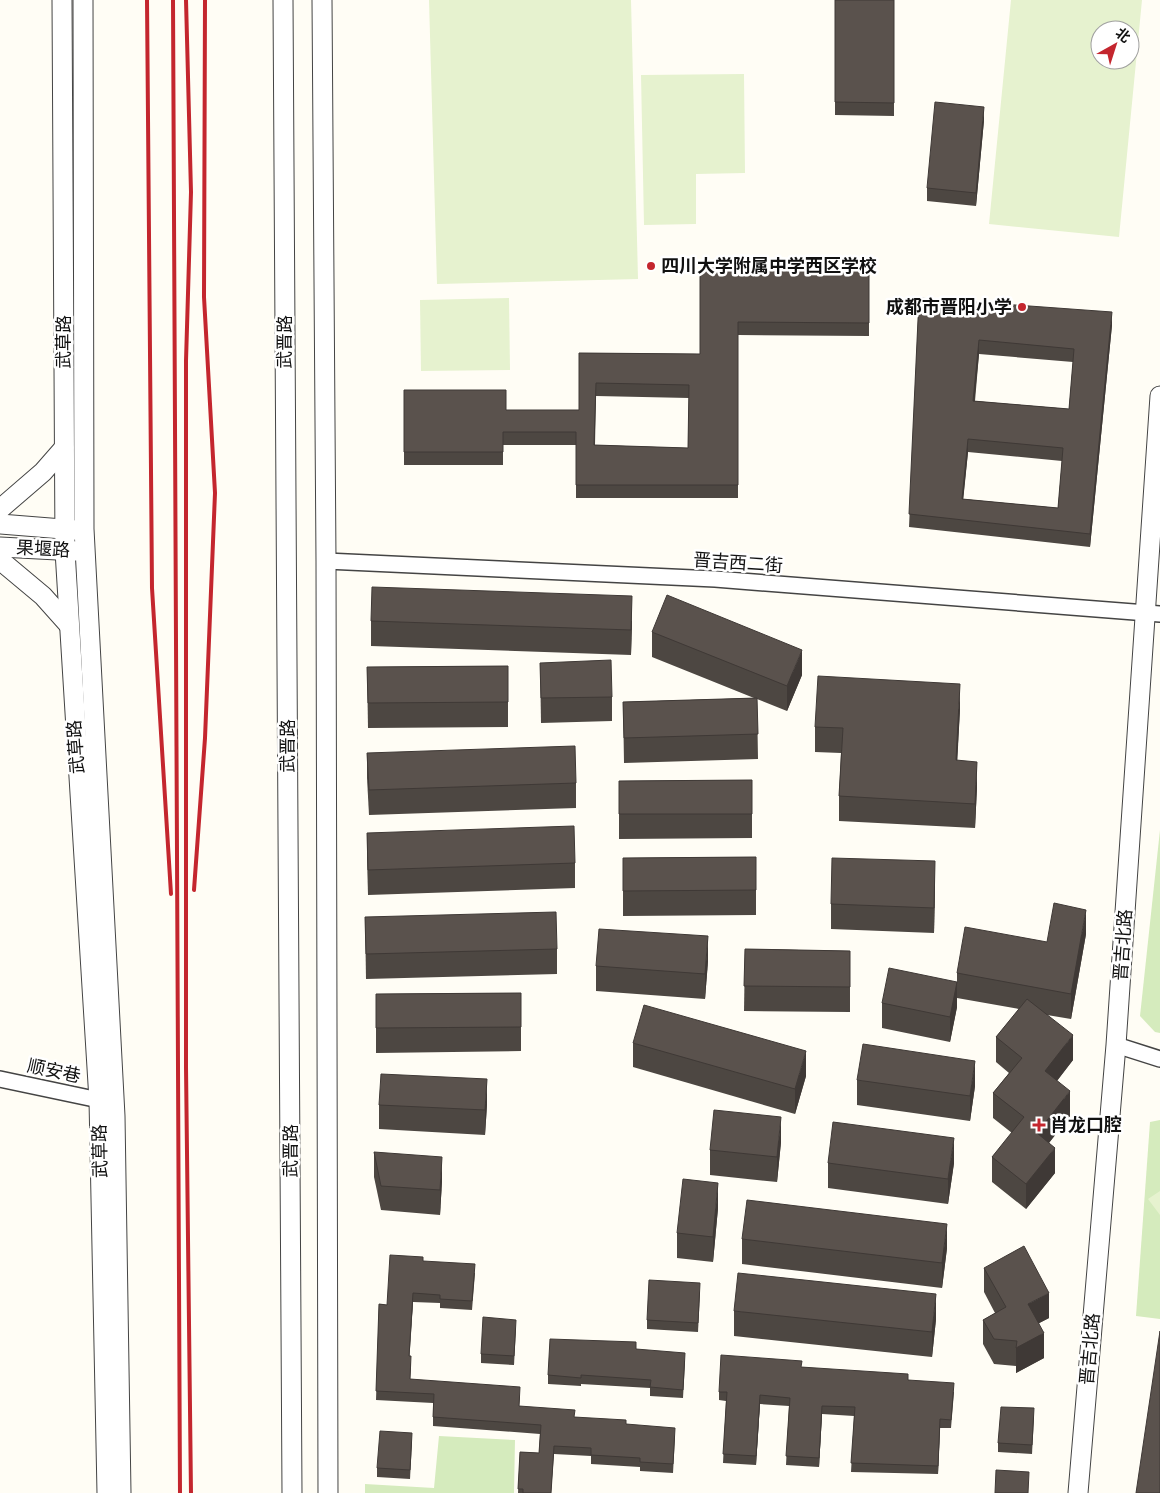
<svg xmlns="http://www.w3.org/2000/svg" width="1160" height="1493" font-family="'Crimson Pro','Noto Sans SC',serif">
<style>
.green{fill:#d5ebbd}
.pitch{fill:#e6f2cf;fill-rule:evenodd}
.lines{fill:none;stroke-linecap:round;stroke-linejoin:round}
.minor-casing{stroke:#444;stroke-width:18}
.tertiary-casing{stroke:#444;stroke-width:21}
.minor{stroke:#fff;stroke-width:15}
.tertiary{stroke:#fff;stroke-width:19}
.rail{stroke:#c4262e;stroke-width:4}
.wall{fill:#4d4742;fill-rule:evenodd}
.shaded-wall{fill:#3f3936}
.building{fill:#5a524d;stroke:#3f3936;fill-rule:evenodd}
.poi-dot{fill:#c4262e;stroke:#fff;stroke-width:2}
.labels{text-anchor:middle;dominant-baseline:central;stroke-width:5;stroke-linejoin:round;paint-order:stroke}
.poi-label{font-size:18px;font-weight:bold;fill:#111;stroke:#fff;text-anchor:start}
.street-label{font-size:18px;fill:#111;stroke:#fff}
</style>
<rect width="100%" height="100%" fill="#fffdf5"/>
<g class="green">
<polygon points="1160,830 1160,1033 1155,1032 1140,1016"/>
<polygon points="1160,1120 1160,1319 1136,1316 1150,1122"/>
<polygon points="439,1436 515,1440 514,1493 365,1493 365,1484 434,1488"/>
</g>
<g class="pitch">
<polygon points="429,0 631,0 638,279 437,284"/>
<path d="M 1011,0 L 1142,0 L 1119,237 L 989,224 ZM 1100,30 L 1130,30 L 1130,60 L 1100,60 Z"/>
<polygon points="744,74 745,173 696,174 696,224 644,225 641,75"/>
<polygon points="509,298 510,370 421,371 420,300"/>
<polygon points="1160,1191 1160,1215 1148,1199"/>
</g>
<g class="lines">
<defs>
<g id="minor">
<polyline points="326,561 715,579 1160,614"/>
<polyline points="1116,1045 1160,1059"/>
<polyline points="0,1079 99,1100"/>
</g>
<g id="tertiary">
<polyline points="62,0 65,551 99,1100 107,1493"/>
<polyline points="83,0 84,529 115,1116 121,1493"/>
<polyline points="283,0 292,1493"/>
<polyline points="322,0 326,561 328,1493"/>
<polyline points="0,509 43,472 64,448"/>
<polyline points="0,524 75,530"/>
<polyline points="0,547 76,551"/>
<polyline points="0,560 43,596 68,624"/>
<polyline points="1078,1493 1116,1045 1160,396"/>
</g>
</defs>
<use href="#minor" class="minor-casing"/>
<use href="#tertiary" class="tertiary-casing"/>
<use href="#minor" class="minor"/>
<use href="#tertiary" class="tertiary"/>
<g class="rail">
<polyline points="147,0 152,588 171,894"/>
<path d="M 173,0 C 177,498 176,995 180,1493"/>
<polyline points="186,0 191,192 186,361 186,1067 191,1493"/>
<polyline points="194,890 205,738 215,493 204,297 205,0"/>
</g>
</g>
<g class="wall">
<polygon points="835,0 894,0 894,116 835,115"/>
<polygon points="984,120 976,206 927,201 927,188"/>
<path d="M 700,268 L 869,269 L 869,336 L 738,335 L 738,498 L 576,498 L 576,445 L 503,445 L 503,465 L 404,465 L 404,390 L 506,410 L 579,410 L 579,353 L 700,354 ZM 596,396 L 689,398 L 688,448 L 595,445 Z"/>
<path d="M 919,298 L 1112,325 L 1090,547 L 909,527 ZM 979,354 L 1073,362 L 1069,409 L 975,401 ZM 968,452 L 1062,461 L 1058,508 L 963,499 Z"/>
<polygon points="371,621 632,621 631,655 371,646"/>
<polygon points="652,632 802,675 787,711 757,699 758,759 624,763 623,702 754,698 652,657"/>
<polygon points="540,663 612,697 612,721 541,723"/>
<polygon points="508,666 508,727 368,728 367,667"/>
<polygon points="960,709 957,761 977,787 975,828 839,821 839,796 841,753 815,752 815,727"/>
<polygon points="367,753 576,783 576,808 369,815 367,778"/>
<polygon points="752,780 752,838 619,839 619,781"/>
<polygon points="367,833 575,863 575,888 368,895 367,858"/>
<polygon points="756,857 756,915 623,916 623,858"/>
<polygon points="935,886 934,933 831,929 831,904"/>
<polygon points="365,917 557,949 557,974 366,979"/>
<polygon points="1086,934 1071,1019 1047,1015 1073,1060 1057,1081 1070,1116 1049,1143 1055,1173 1026,1209 992,1182 992,1157 1012,1133 993,1118 993,1093 1009,1073 996,1062 996,1037 1019,1009 957,998 957,1007 950,1042 882,1028 882,1003 957,982 957,973 1047,942"/>
<polygon points="745,949 850,951 850,1012 744,1011"/>
<polygon points="708,961 705,999 596,991 596,966"/>
<polygon points="521,993 521,1051 376,1053 376,994"/>
<polygon points="633,1043 806,1076 795,1114 633,1067"/>
<polygon points="857,1080 975,1086 970,1121 857,1105"/>
<polygon points="487,1104 485,1135 379,1129 379,1105"/>
<polygon points="781,1142 777,1182 710,1175 710,1150"/>
<polygon points="374,1152 442,1181 440,1215 381,1210 374,1177"/>
<polygon points="828,1163 954,1163 948,1204 828,1188"/>
<polygon points="718,1208 713,1262 677,1258 677,1233"/>
<polygon points="742,1239 947,1248 942,1288 742,1264"/>
<polygon points="423,1261 475,1273 472,1310 440,1308 440,1303 413,1302 409,1356 411,1365 410,1379 520,1396 519,1406 575,1417 626,1424 675,1436 673,1473 640,1471 640,1467 591,1464 591,1456 554,1454 551,1493 518,1493 520,1452 539,1453 540,1434 433,1426 433,1403 376,1400 379,1304 387,1305"/>
<polygon points="984,1268 1049,1318 1039,1323 1044,1358 1016,1373 1016,1366 994,1364 983,1344 983,1320 995,1313 984,1292"/>
<polygon points="700,1292 698,1332 647,1329 647,1320"/>
<polygon points="734,1311 936,1319 932,1357 734,1336"/>
<polygon points="516,1328 514,1365 481,1363 481,1354"/>
<polygon points="636,1349 685,1361 683,1398 650,1396 650,1388 581,1384 581,1386 548,1384 548,1375"/>
<polygon points="802,1367 908,1380 954,1392 951,1428 940,1428 938,1474 851,1472 854,1416 822,1414 819,1467 786,1465 789,1406 760,1404 756,1465 723,1463 726,1401 719,1400 719,1392"/>
<polygon points="1034,1417 1032,1454 998,1452 998,1443"/>
<polygon points="412,1442 410,1479 377,1477 377,1468"/>
</g>
<g class="shaded-wall">
<polygon points="984,107 984,120 976,206 976,193"/>
<polygon points="1112,312 1112,325 1090,547 1090,534"/>
<polygon points="979,340 979,354 973,414 973,401"/>
<polygon points="968,439 968,452 962,512 962,499"/>
<polygon points="632,596 632,621 631,655 631,630"/>
<polygon points="802,650 802,675 787,711 787,686"/>
<polygon points="960,684 960,709 956,785 956,760"/>
<polygon points="977,762 977,787 975,828 975,804"/>
<polygon points="935,861 935,886 934,933 934,908"/>
<polygon points="1086,910 1086,934 1071,1019 1071,994"/>
<polygon points="708,936 708,961 705,999 705,974"/>
<polygon points="957,982 957,1007 950,1042 950,1017"/>
<polygon points="1073,1035 1073,1060 1045,1096 1045,1071"/>
<polygon points="806,1051 806,1076 795,1114 795,1089"/>
<polygon points="975,1061 975,1086 970,1121 970,1096"/>
<polygon points="487,1079 487,1104 485,1135 485,1110"/>
<polygon points="1070,1091 1070,1116 1037,1158 1037,1133"/>
<polygon points="781,1117 781,1142 777,1182 777,1157"/>
<polygon points="954,1138 954,1163 948,1204 948,1179"/>
<polygon points="1055,1148 1055,1173 1026,1209 1026,1184"/>
<polygon points="442,1157 442,1181 440,1215 440,1190"/>
<polygon points="718,1183 718,1208 713,1262 713,1237"/>
<polygon points="947,1224 947,1248 942,1288 942,1263"/>
<polygon points="413,1293 413,1302 409,1365 409,1356"/>
<polygon points="1049,1293 1049,1318 1028,1329 1028,1304"/>
<polygon points="936,1294 936,1319 932,1357 932,1332"/>
<polygon points="1044,1333 1044,1358 1016,1373 1016,1348"/>
<polygon points="760,1395 760,1404 756,1465 756,1456"/>
<polygon points="822,1406 822,1414 819,1467 819,1458"/>
<polygon points="940,1419 940,1428 938,1474 938,1466"/>
</g>
<g class="building">
<polygon points="835,0 894,0 894,103 835,102"/>
<polygon points="935,102 984,107 976,193 927,188"/>
<path d="M 700,268 L 869,269 L 869,323 L 738,322 L 738,485 L 576,485 L 576,432 L 503,432 L 503,452 L 404,452 L 404,390 L 506,390 L 506,410 L 579,410 L 579,353 L 700,354 ZM 596,383 L 689,385 L 688,448 L 594,445 Z"/>
<path d="M 919,298 L 1112,312 L 1090,534 L 909,514 ZM 979,340 L 1074,349 L 1069,409 L 973,401 ZM 968,439 L 1063,448 L 1058,508 L 962,499 Z"/>
<polygon points="372,587 632,596 631,630 371,621"/>
<polygon points="667,595 802,650 787,686 652,632"/>
<polygon points="611,660 612,697 541,698 540,663"/>
<polygon points="508,666 508,702 368,703 367,667"/>
<polygon points="818,676 960,684 956,760 977,762 975,804 839,796 843,728 815,727"/>
<polygon points="757,698 758,734 624,738 623,702"/>
<polygon points="575,746 576,783 369,790 367,753"/>
<polygon points="752,780 752,814 619,814 619,781"/>
<polygon points="574,826 575,863 368,870 367,833"/>
<polygon points="756,857 756,890 623,891 623,858"/>
<polygon points="832,858 935,861 934,908 831,904"/>
<polygon points="1054,903 1086,910 1071,994 957,973 965,927 1047,942"/>
<polygon points="556,912 557,949 366,954 365,917"/>
<polygon points="599,929 708,936 705,974 596,966"/>
<polygon points="745,949 850,951 850,987 744,986"/>
<polygon points="889,968 957,982 950,1017 882,1003"/>
<polygon points="521,993 521,1027 376,1028 376,994"/>
<polygon points="1027,999 1073,1035 1045,1071 1070,1091 1037,1133 1055,1148 1026,1184 992,1157 1024,1117 993,1093 1022,1058 996,1037"/>
<polygon points="644,1005 806,1051 795,1089 633,1043"/>
<polygon points="863,1044 975,1061 970,1096 857,1080"/>
<polygon points="381,1074 487,1079 485,1110 379,1105"/>
<polygon points="714,1110 781,1117 777,1157 710,1150"/>
<polygon points="833,1122 954,1138 948,1179 828,1163"/>
<polygon points="374,1152 442,1157 440,1190 381,1186"/>
<polygon points="683,1179 718,1183 713,1237 677,1233"/>
<polygon points="747,1200 947,1224 942,1263 742,1239"/>
<polygon points="1024,1246 1049,1293 1028,1304 1044,1333 1016,1348 1017,1341 994,1339 983,1320 1006,1307 984,1268"/>
<polygon points="390,1255 423,1257 423,1261 475,1264 472,1301 440,1299 440,1295 413,1293 409,1356 411,1356 410,1379 520,1387 519,1406 575,1410 574,1417 626,1420 626,1424 675,1428 673,1464 640,1462 640,1458 591,1455 591,1448 554,1446 551,1493 523,1493 523,1489 518,1489 520,1452 539,1453 541,1425 433,1417 434,1394 376,1391 379,1304 387,1305"/>
<polygon points="738,1273 936,1294 932,1332 734,1311"/>
<polygon points="649,1280 700,1283 698,1323 647,1320"/>
<polygon points="483,1317 516,1320 514,1356 481,1354"/>
<polygon points="1160,1331 1160,1493 1136,1493"/>
<polygon points="550,1339 636,1342 636,1349 685,1353 683,1390 650,1387 651,1380 581,1375 581,1378 548,1375"/>
<polygon points="721,1355 802,1361 801,1367 908,1374 908,1380 954,1383 951,1420 940,1419 938,1466 851,1463 855,1407 822,1406 819,1458 786,1456 790,1398 760,1395 756,1456 723,1454 727,1392 719,1392"/>
<polygon points="1001,1407 1034,1408 1032,1445 998,1443"/>
<polygon points="380,1431 412,1433 410,1470 377,1468"/>
<polygon points="996,1470 1029,1472 1028,1493 995,1493"/>
</g>
<g class="poi-dot">
<circle cx="651" cy="266" r="5"/>
<circle cx="1022" cy="307" r="5"/>
<path d="M1036.5 1117.5h5v5h5v5h-5v5h-5v-5h-5v-5h5z"/>
</g>
<g class="labels">
<g class="poi-label">
<text x="661" y="266">四川大学附属中学西区学校</text>
<text x="1012" y="307" text-anchor="end">成都市晋阳小学</text>
<text x="1050" y="1125">肖龙口腔</text>
</g>
<g class="street-label">
<text transform="translate(64 342) rotate(-90)">武草路</text>
<text transform="translate(285 342) rotate(-90)">武晋路</text>
<text transform="translate(43 549) rotate(3)">果堰路</text>
<text transform="translate(738 563) rotate(4)">晋吉西二街</text>
<text transform="translate(288 746) rotate(-90)">武晋路</text>
<text transform="translate(76 747) rotate(-94)">武草路</text>
<text transform="translate(1123 945) rotate(-86)">晋吉北路</text>
<text transform="translate(54 1071) rotate(12)">顺安巷</text>
<text transform="translate(100 1151) rotate(-91)">武草路</text>
<text transform="translate(291 1151) rotate(-90)">武晋路</text>
<text transform="translate(1090 1349) rotate(-85)">晋吉北路</text>
</g>
</g>
<g transform="translate(1115 45) rotate(39)"><circle r="24" fill="#ffffff" stroke="#a0a0a0"/>
<path d="M0-4L9 19L0 12L-9 19Z" fill="#c4262e"/>
<text y="-8" font-size="14" font-weight="bold" text-anchor="middle" fill="#111111">北</text>
</g>
</svg>
